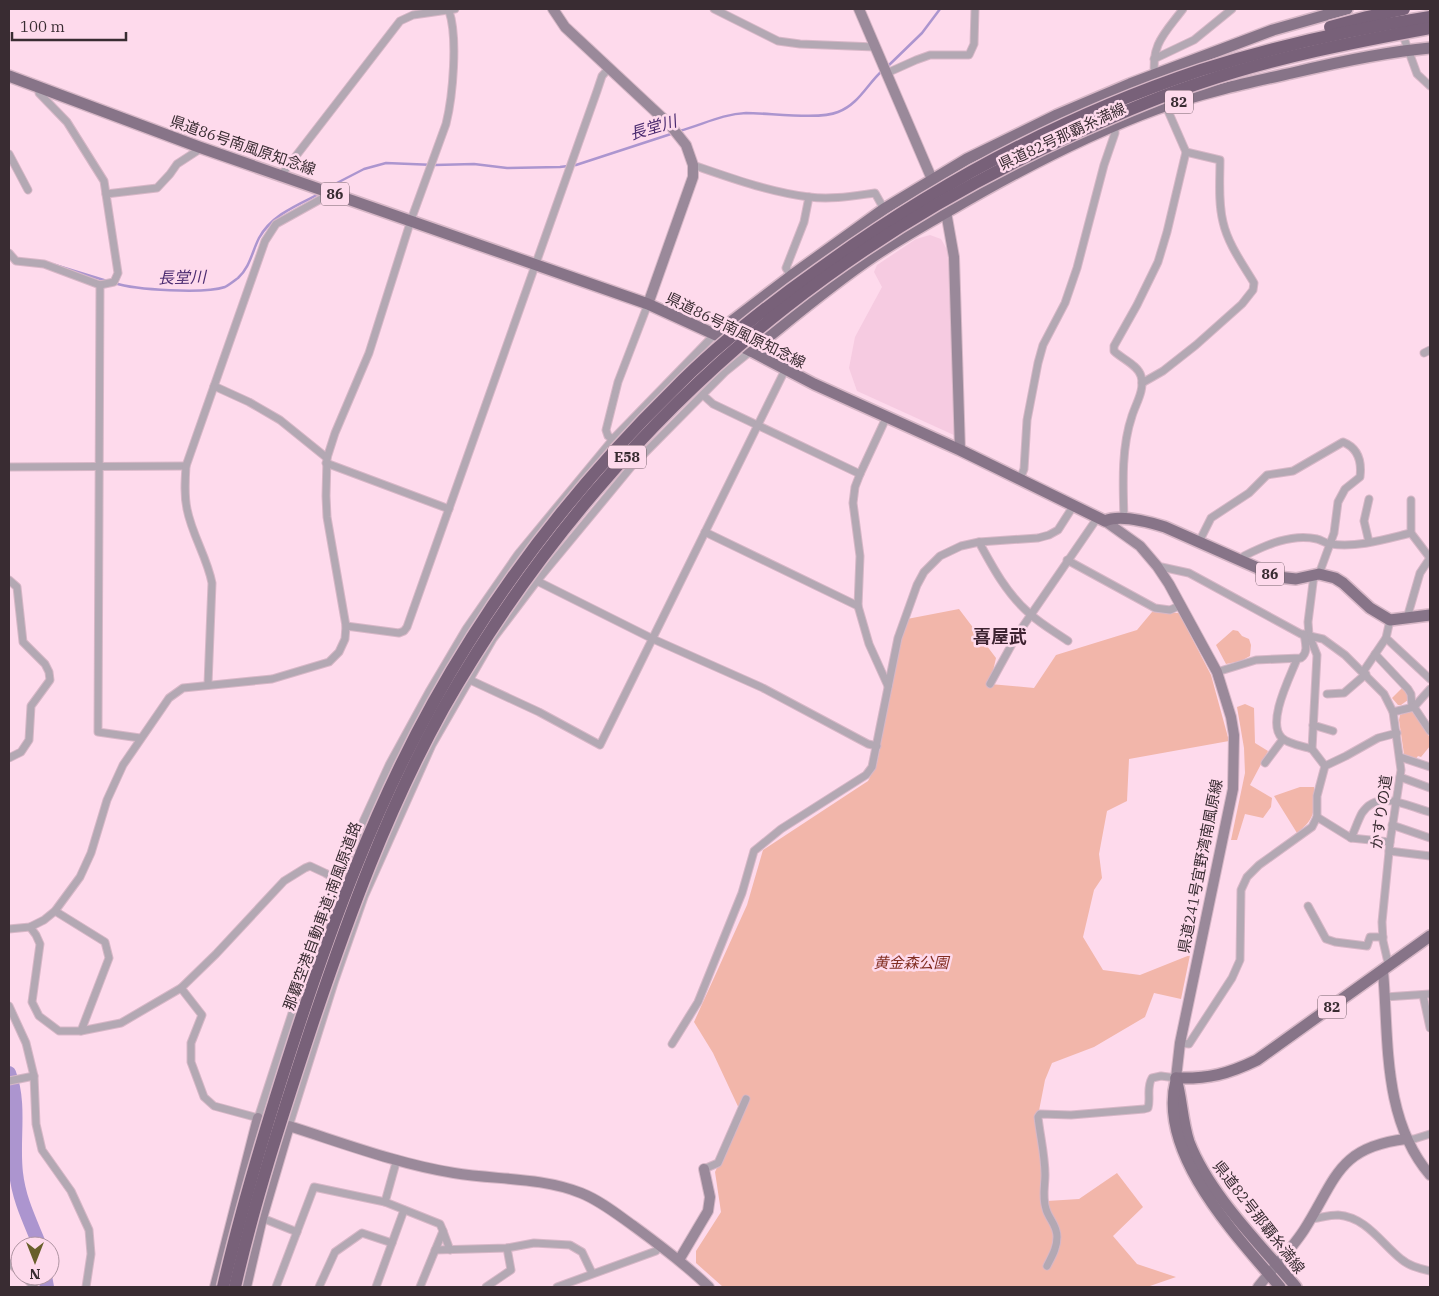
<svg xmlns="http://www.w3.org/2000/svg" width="1439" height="1296" font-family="'IBM Plex Serif','Noto Sans JP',serif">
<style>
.built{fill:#f6cbe1}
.green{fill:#f2b6aa}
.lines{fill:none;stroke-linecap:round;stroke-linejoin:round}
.stream{stroke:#ac95cf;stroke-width:2.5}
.river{stroke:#ac95cf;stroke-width:14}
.street-casing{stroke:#d7b7c7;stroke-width:9}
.secondary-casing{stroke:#d7b7c7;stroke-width:12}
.primary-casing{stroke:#d7b7c7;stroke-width:14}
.street{stroke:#b3a8b3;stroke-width:7}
.secondary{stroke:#9a899a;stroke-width:10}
.primary{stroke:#877488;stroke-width:11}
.highway-bridge-casing{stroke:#d7b7c7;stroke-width:15;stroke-linecap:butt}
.highway-bridge{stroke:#786179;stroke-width:12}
.labels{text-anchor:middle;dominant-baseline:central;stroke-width:5;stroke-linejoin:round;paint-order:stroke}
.shield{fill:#fedaec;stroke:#74606a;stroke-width:1}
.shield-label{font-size:14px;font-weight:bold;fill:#392c32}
.street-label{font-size:15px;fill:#392c32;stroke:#fedaec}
.park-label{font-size:15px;font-style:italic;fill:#822f23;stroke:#fedaec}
.water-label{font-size:16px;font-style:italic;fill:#4b2b70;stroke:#fedaec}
.quarter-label{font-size:18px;font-weight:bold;fill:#3d2331;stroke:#fedaec}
</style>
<rect width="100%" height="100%" fill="#fedaec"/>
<polygon class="built" points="930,235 941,239 949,253 956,436 857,391 849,368 855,337 882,287 874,272 877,265 916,239"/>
<g class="green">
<polygon points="959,609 996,658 990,684 1034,688 1056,655 1137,630 1152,612 1179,613 1211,675 1229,741 1129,759 1127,801 1107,811 1099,854 1102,878 1094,890 1083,937 1103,970 1140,975 1190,955 1181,999 1154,993 1145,1017 1094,1047 1052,1063 1045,1080 1036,1126 1047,1201 1079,1199 1117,1173 1143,1207 1113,1236 1137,1264 1176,1277 1147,1287 723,1287 696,1263 696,1251 721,1212 715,1172 742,1115 713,1053 694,1022 747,905 763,850 868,781 877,763 896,661 907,619"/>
<polygon points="1233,630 1238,631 1242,636 1249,639 1251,645 1250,656 1241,661 1226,664 1216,645"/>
<polygon points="1404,686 1407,691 1408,700 1401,705 1398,705 1392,698"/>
<polygon points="1245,704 1254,708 1255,743 1268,751 1250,785 1272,798 1271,807 1263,818 1245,814 1237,840 1231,840 1245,773 1244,748 1237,707"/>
<polygon points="1410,711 1416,714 1430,738 1430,746 1421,757 1418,756 1415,760 1404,754 1399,720 1400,715"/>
<path d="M 1300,787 L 1314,787 C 1314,809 1317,818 1297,833 L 1274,796 Z"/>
</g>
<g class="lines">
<g class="stream">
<polyline points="887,67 922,33 940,9"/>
<path d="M 679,131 C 702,125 722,114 746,113 C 770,113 819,120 838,112 C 859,104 867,84 883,70"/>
<polyline points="333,185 364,169 386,163 435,165 474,164 507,168 560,167 576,165 674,133"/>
<polyline points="55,265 107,281"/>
<path d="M 114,283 C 136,290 204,294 225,287 C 229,285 234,281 238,278 C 250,267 252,252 259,238 C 271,216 295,206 317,195"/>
</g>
<g class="river">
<path d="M 9,1073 C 21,1105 12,1140 16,1173 C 19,1200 30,1221 40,1246"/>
<polyline points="45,1276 47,1287"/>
</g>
<defs>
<g id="street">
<polyline points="714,9 778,41 800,44 875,47"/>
<polyline points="1401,30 1417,74 1430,86"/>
<polyline points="1154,59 1194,40 1232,9"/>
<polyline points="887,73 916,60 930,55 969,55 974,44 975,9"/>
<path d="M 1155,77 C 1150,45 1165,33 1183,9"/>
<polyline points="9,154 28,190"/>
<path d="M 693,165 C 731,178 769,192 809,197 C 831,200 853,196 875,193 L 884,209"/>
<polyline points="282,174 400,21 413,15 455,9"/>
<polyline points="106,194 157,188 170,174 177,164 197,151 199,147"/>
<polyline points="9,253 16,261 44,264 100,285 114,282 118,273 104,181 67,122 39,93 38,87"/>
<polyline points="791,276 786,268 804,222 809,197"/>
<polyline points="100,285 98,732 140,738"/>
<polyline points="1424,353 1430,350"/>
<path d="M 1142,383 L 1163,371 L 1196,345 L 1242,304 L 1253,290 L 1254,283 C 1242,263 1228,244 1223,222 C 1218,202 1220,180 1220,160 L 1186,152"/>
<polyline points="214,386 249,402 280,420 327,458"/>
<polyline points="703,395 713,404 860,474"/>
<polyline points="887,416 860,474 855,487 853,503 860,556 858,606 869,644 888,686"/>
<polyline points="613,439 608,436 606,430 618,382 648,304"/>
<polyline points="326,463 449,509"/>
<polyline points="9,467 186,466"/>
<polyline points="1020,479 1024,469 1027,420 1038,363 1043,345 1065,303 1077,268 1104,165 1115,133 1115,126"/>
<polyline points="1369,499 1364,521 1369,542"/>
<polyline points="1411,500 1411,533 1430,558"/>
<path d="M 1124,519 C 1123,486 1121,448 1132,416 C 1136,403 1145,390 1141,376 C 1138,365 1122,359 1114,351 L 1114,346 L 1137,305 L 1158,262 L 1167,232 L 1186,152 L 1165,104"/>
<polyline points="705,532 858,606"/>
<path d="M 979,542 C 993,568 1007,594 1030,614 C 1041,624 1055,632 1068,641"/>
<path d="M 1199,542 L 1211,518 L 1249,493 L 1267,475 L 1293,471 L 1343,442 C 1358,448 1362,461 1360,477 L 1345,489 L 1338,502 L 1334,533 L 1319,574"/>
<polyline points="1067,560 1155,608 1170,610 1181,605"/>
<path d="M 1242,561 L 1244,556 C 1266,545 1292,533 1317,539 C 1322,540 1326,544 1331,544 C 1357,548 1386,539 1411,533"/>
<polyline points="1157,566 1189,573 1301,634 1323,639 1345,655 1384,694 1393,712 1401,770 1390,842 1382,922 1383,941 1389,967"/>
<polyline points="1314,575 1308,622 1309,635 1317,655 1312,749 1325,766"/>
<polyline points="9,580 17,587 23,642 45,664 49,672 50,680 31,706 29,740 21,752 9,758"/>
<polyline points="537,581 653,639 763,688 868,744 877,746"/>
<polyline points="1407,618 1420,573 1430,558"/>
<polyline points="346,626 399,633 404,631 407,627 597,91 602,76 609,68"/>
<polyline points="1386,638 1430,679"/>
<polyline points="1375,654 1408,689 1411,694 1412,707"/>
<path d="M 1297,659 C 1290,677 1266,723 1282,738 C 1288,744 1303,746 1312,749"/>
<path d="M 1217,672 L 1256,660 L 1301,658 C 1309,652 1305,642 1304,634"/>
<polyline points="1363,672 1386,638 1390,620"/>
<polyline points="470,680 539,712 600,745 785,370"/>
<path d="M 208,684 L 212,583 C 207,557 192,535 187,509 C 184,495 185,481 186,466 L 265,241 L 276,224 L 321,199 L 330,192"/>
<polyline points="990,684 1017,635 1098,517"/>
<polyline points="1327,694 1344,693 1366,674"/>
<polyline points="1414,707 1430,689"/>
<polyline points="1393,712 1414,707 1430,731"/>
<polyline points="1313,725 1333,731"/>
<polyline points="1400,757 1430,767"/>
<polyline points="1265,763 1283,739"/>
<polyline points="1400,777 1430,788"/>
<polyline points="1317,817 1351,838 1390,842"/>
<polyline points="1392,825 1430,838"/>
<path d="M 1351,838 C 1355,830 1358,820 1362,813 C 1378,788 1409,807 1430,812"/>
<polyline points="1389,851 1430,856"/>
<polyline points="1308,906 1326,939 1335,942 1367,946 1370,937 1383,937"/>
<polyline points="55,911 105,942 109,958 81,1031"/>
<polyline points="30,927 36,935 40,944 32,1002 39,1016 59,1031 81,1031 121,1023 181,988 216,954 284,881 305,868 310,866 325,873 339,881"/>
<path d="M 9,929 L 30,927 L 44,920 L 55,911 L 80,877 L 91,853 L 107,800 L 123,765 L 169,698 L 183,688 L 272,679 L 329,662 L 339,652 L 345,639 L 346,626 L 327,517 L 326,496 L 327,458 L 335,433 L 369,353 L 411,220 L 446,124 C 453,96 458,37 449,11"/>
<polyline points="181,988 202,1015 191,1043 191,1062 204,1097 214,1106 258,1118 308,964 339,881 362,824 389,765 430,690 466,629 518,554 613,439 715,334"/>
<polyline points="1423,995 1430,1028"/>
<polyline points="1385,997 1430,994"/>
<polyline points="9,1006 26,1043 34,1076 36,1124 42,1150 71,1191 89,1230 91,1254 86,1287"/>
<polyline points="1180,1043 1189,1044 1232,978 1240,960 1241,890 1247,877 1259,865 1312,827 1317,817 1317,796 1325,766 1346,756 1378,738 1397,733"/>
<polyline points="672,1044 698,1002 742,893 754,851 781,829 866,775 872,767 898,638 917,585 924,572 940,556 961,546 979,542 1038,538 1049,535 1058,530 1074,505"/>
<polyline points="9,1081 34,1076"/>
<polyline points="289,1126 335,980 364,897 432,745 493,639 537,581 632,466 725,372 751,351"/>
<polyline points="1406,1139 1414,1139 1430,1134"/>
<polyline points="397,1159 385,1202 440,1224 443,1231 420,1287"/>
<polyline points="704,1169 718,1163 746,1099"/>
<polyline points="262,1218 297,1232"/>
<path d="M 1310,1219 C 1319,1218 1329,1215 1338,1215 C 1366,1217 1381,1243 1401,1259 C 1409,1266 1420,1269 1430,1271"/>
<polyline points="443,1231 450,1250"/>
<polyline points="435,1250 507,1248 534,1243 570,1245 582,1252 592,1273"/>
<polyline points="9,1263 20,1272"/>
<path d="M 1047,1266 C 1052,1256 1057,1248 1057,1237 C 1057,1224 1049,1220 1046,1209 C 1042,1197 1045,1186 1045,1175 C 1045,1155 1040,1136 1038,1117 L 1040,1114 L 1071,1115 L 1144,1109 L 1148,1108 C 1151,1098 1146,1088 1152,1078 L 1161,1076 L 1176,1078"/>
<polyline points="24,1276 34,1287"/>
<polyline points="276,1287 314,1187 385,1202"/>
<polyline points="319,1287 335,1252 362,1233 392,1243"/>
<polyline points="376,1287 404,1210"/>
<polyline points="486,1287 511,1270 507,1248"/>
<polyline points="557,1287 656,1251 660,1245"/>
</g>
<g id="secondary">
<polyline points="553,9 565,27 670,125 686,145 693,165 693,177 648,304"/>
<polyline points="859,9 946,212 954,257 960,450"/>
<polyline points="1105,521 1140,546 1157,566 1169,584 1217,672 1231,717 1234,735 1233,789 1180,1043 1176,1078"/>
<path d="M 1383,971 C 1389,1040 1382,1119 1430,1175"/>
<polyline points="679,1260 708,1211 710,1197 704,1169"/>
<polyline points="215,1287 258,1118"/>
<path d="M 246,1287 L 262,1218 L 289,1126 C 343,1143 398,1164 454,1173 C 496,1180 541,1177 581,1193 C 601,1201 618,1215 635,1227 C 661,1246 686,1265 709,1287"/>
<path d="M 1258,1287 C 1273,1268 1291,1250 1304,1230 C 1336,1180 1337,1147 1406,1139"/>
</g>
<g id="primary">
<path d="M 9,76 L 199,147 L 648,304 L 751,351 L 814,384 L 960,450 L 1105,521 C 1120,514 1149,522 1165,527 L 1278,577 L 1296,579 L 1319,574 L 1335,578 L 1343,583 L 1370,608 L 1390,620 L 1430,615"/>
<polyline points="715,334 791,276 884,209 967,159 1057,115 1130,84 1273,30 1347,9"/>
<path d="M 751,351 C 791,319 831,285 874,256 C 899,239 926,224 952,209 C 1017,171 1085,135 1156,109 C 1200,93 1247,83 1292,73 C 1338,62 1384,52 1430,48"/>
<path d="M 1176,1078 C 1209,1079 1228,1074 1257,1060 L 1430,936"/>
<path d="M 1176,1078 C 1182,1099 1182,1121 1189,1142 C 1209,1194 1260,1244 1296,1287"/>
<path d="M 1176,1080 C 1157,1154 1237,1236 1280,1287"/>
</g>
</defs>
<use href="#street" class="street-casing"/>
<use href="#secondary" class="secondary-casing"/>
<use href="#primary" class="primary-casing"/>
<use href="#street" class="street"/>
<use href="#secondary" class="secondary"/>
<use href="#primary" class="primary"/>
<defs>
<g id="highway-bridge">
<polyline points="1330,27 1367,17 1404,9"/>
<path d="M 223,1287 C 242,1205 267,1123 293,1043 C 331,926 373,811 433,703 C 497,588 579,482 673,390 C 717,345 767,306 818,270 C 935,185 1063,116 1201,70 C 1276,46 1353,29 1430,17"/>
<path d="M 235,1287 C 255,1199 283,1113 311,1028 C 348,918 387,810 443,709 C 530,556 647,416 786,307 C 874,238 972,180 1074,134 C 1116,115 1159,96 1203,82 C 1277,57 1354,42 1430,28"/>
</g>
</defs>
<use href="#highway-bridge" class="highway-bridge-casing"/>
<use href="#highway-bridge" class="highway-bridge"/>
</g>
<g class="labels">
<g class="shield">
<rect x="1165" y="90.5" width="28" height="23" rx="4"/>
<rect x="321" y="182.5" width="28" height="23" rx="4"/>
<rect x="608" y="445.5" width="38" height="23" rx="4"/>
<rect x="1256" y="562.5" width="28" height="23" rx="4"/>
<rect x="1318" y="995.5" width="28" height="23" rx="4"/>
</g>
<g class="shield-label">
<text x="1179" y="102">82</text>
<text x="335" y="194">86</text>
<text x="627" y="457">E58</text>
<text x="1270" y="574">86</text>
<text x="1332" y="1007">82</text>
</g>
<g class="street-label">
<text transform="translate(1062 136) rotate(-25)">県道82号那覇糸満線</text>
<text transform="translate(243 145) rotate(19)">県道86号南風原知念線</text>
<text transform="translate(736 330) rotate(26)">県道86号南風原知念線</text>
<text transform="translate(1381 812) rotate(-82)">かすりの道</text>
<text transform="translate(1200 866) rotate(-79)">県道241号宜野湾南風原線</text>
<text transform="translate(322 916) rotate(-70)">那覇空港自動車道;南風原道路</text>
<text transform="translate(1259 1217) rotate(52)">県道82号那覇糸満線</text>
</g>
<g class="park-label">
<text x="911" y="962">黄金森公園</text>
</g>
<g class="water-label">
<text transform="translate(653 127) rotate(-17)">長堂川</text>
<text transform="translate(182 277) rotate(-1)">長堂川</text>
</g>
<g class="quarter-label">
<text x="1000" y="636">喜屋武</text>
</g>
</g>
<rect width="1439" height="1296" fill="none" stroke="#392c32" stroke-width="20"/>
<g transform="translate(35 1261) rotate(180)"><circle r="24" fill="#fedaec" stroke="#af94a2"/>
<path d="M0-4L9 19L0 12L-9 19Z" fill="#695f2b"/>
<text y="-8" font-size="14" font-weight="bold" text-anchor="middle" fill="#392c32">N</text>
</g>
<path d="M12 32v8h114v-8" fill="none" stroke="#392c32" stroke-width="2.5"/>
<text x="20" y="32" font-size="15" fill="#392c32" stroke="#fedaec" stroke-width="4" paint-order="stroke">100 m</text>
</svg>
